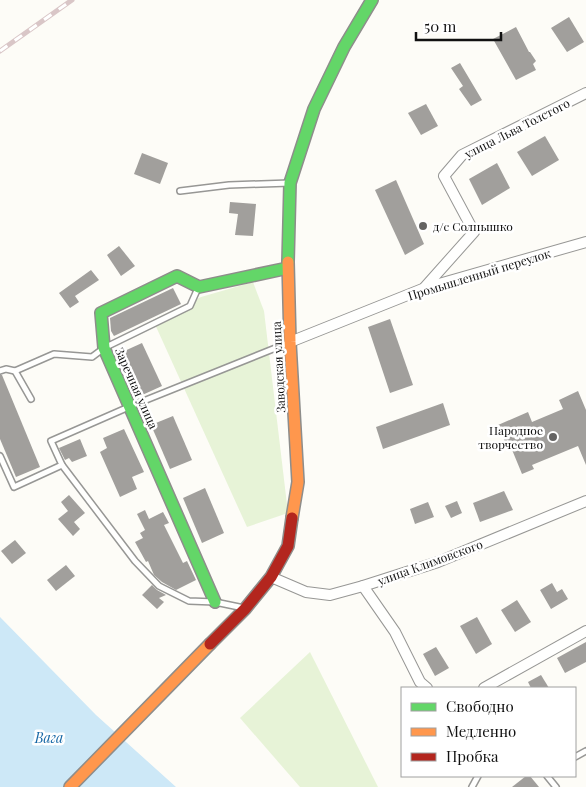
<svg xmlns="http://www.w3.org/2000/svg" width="586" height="787" font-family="'Playfair Display',serif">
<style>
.green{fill:#e7f3d7}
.water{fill:#cde8f7}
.building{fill:#a19f9c}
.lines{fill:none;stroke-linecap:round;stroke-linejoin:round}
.lane-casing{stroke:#979795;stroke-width:8}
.street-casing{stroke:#979795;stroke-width:12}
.fast-casing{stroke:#8e8d8b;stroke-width:14}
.slow-casing{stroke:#8e8d8b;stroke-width:14}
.jam-casing{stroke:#8e8d8b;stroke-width:14}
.lane{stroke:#fffffe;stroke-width:5}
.street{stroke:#fffffe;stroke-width:10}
.fast{stroke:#63d668;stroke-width:11}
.slow{stroke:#ff974d;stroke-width:11}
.jam{stroke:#b3261e;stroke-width:11}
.rail-casing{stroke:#d9c6c7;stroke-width:5}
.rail{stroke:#fff;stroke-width:3;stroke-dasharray:9;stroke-linecap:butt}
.poi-dot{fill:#646362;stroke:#fff;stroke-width:2}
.labels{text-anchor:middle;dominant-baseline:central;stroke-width:5;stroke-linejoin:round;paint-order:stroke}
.street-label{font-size:12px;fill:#111;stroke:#fff}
.poi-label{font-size:12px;fill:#111;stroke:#fff;text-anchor:start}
.water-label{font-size:14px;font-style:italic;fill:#1768a6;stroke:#fff}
</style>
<rect width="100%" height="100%" fill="#fdfcf7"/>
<g class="green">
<polygon points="253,282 264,311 288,513 247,527 153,320 201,297"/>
<polygon points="310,652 378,787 300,787 240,718"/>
</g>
<polygon class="water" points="0,617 96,715 176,787 0,787"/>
<g class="building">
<polygon points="569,17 584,42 567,52 551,28"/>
<polygon points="516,27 529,52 530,52 536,61 533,64 536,70 516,80 493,39"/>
<polygon points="460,63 482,100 471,106 459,89 463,86 451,68"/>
<polygon points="426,104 438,126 421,135 408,113"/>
<polygon points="545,136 559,160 532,176 517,152"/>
<polygon points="142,153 168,163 160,184 134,174"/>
<polygon points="497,163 510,188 482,205 469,179"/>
<polygon points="396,180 424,244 405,255 375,190"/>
<polygon points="230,202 256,204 253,236 235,235 238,214 229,213"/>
<polygon points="119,246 135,266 121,276 107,255"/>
<polygon points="91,270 99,280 75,296 79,302 70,308 59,293"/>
<polygon points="173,288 181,304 114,336 111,331 110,318"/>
<polygon points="390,319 413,385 390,393 368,327"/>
<polygon points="142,343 162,386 140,396 120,353"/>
<polygon points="0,375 2,375 40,467 16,477 0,439"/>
<polygon points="578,391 586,410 586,465 578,446 532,465 534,469 522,474 508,440 505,442 498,425 528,412 532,422 563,409 559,400"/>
<polygon points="443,403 450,425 383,449 376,427"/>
<polygon points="173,416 192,460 170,469 151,425"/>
<polygon points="124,429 144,472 132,477 137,489 120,497 100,452 107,448 103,438"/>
<polygon points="80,439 87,456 72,462 69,458 65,460 59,448"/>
<polygon points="205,488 224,533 202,543 183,498"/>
<polygon points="504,491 513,510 480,522 473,503"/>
<polygon points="69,495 85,513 74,522 80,529 73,536 58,519 68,511 61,502"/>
<polygon points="457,501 462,513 451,518 445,506"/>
<polygon points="428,502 434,517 415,524 410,509"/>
<polygon points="145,510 149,519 163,512 169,523 164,525 183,563 187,561 196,580 176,590 162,582 154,575 148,561 146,562 135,542 143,538 140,533 145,530 137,514"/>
<polygon points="15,540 26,553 12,564 1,551"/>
<polygon points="66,565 75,576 56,591 47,580"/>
<polygon points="552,583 557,592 562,589 568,599 551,609 540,590"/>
<polygon points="152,585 157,590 166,595 159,598 164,602 157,609 142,595"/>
<polygon points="517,600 531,622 515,632 501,610"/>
<polygon points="477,617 492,644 476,654 460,626"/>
<polygon points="586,642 586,662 565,673 557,658"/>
<polygon points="436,647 449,668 435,676 423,654"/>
<polygon points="541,675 549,688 531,688 528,682"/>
<polygon points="526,776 530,776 539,787 512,787"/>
</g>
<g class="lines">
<defs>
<g id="lane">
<polyline points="180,191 229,185 290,183"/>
<polyline points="0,371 6,369 15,371"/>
<polyline points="31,399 15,371 54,354 92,357 104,348 190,306 198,288"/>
<polyline points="0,456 14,487 62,465 51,441 131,406 288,343"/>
<polyline points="62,465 135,561 159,586 189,601 215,602 244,608"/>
<polyline points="575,757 586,751"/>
<polyline points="547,776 556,787"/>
<polyline points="472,787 478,776"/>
</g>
<g id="street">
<polyline points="425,287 474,232 444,176 462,155 586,93"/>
<polyline points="290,342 425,288 586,242"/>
<polyline points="271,577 306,592 330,595 363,586 438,562 586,501"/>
<polyline points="363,586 395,632 420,682 427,688"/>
<polyline points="484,688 586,631"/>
</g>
<g id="fast">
<polyline points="288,262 290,183 314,109 344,47 372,0"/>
<polyline points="215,602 104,348 101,313 177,276 199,287 288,268"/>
</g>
<g id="slow">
<polyline points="288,262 290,342 298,482 292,518"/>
<polyline points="70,787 210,644"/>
</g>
<polyline id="jam" points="210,644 245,609 271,577 288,546 292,518"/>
</defs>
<use href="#lane" class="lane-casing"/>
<use href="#street" class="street-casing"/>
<use href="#fast" class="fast-casing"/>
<use href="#slow" class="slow-casing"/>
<use href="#jam" class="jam-casing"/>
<use href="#lane" class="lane"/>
<use href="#street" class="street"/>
<use href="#fast" class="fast"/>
<use href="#slow" class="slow"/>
<use href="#jam" class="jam"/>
<defs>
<polyline id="rail" points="0,51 72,0"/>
</defs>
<use href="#rail" class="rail-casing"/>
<use href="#rail" class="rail"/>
</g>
<g class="poi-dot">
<circle cx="423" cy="226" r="5"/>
<circle cx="553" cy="437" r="5"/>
</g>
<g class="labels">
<g class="street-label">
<text transform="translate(517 128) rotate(-27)">улица Льва Толстого</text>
<text transform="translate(479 274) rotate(-17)">Промышленный переулок</text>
<text transform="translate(278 367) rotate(-93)">Заводская улица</text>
<text transform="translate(137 388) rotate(66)">Заречная улица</text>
<text transform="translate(430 562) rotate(-20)">улица Климовского</text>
</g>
<g class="poi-label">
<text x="433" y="226">д/с Солнышко</text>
<text x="543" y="430" text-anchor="end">Народное<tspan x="543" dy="14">творчество</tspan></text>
</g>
<g class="water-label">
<text x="49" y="737">Вага</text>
</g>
</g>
<rect x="401" y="687" width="175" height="90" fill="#ffffff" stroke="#a0a0a0"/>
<rect x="411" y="703" width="25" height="8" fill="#63d668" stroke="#a0a0a0"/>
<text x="446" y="712" font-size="15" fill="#111111">Свободно</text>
<rect x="411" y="728" width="25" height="8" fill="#ff974d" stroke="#a0a0a0"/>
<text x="446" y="737" font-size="15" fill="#111111">Медленно</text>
<rect x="411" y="753" width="25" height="8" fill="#b3261e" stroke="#a0a0a0"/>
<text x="446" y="762" font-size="15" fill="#111111">Пробка</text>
<path d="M416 32v8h85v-8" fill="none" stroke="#111111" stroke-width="2.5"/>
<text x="424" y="32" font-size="15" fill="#111111" stroke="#ffffff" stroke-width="4" paint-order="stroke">50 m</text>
</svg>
